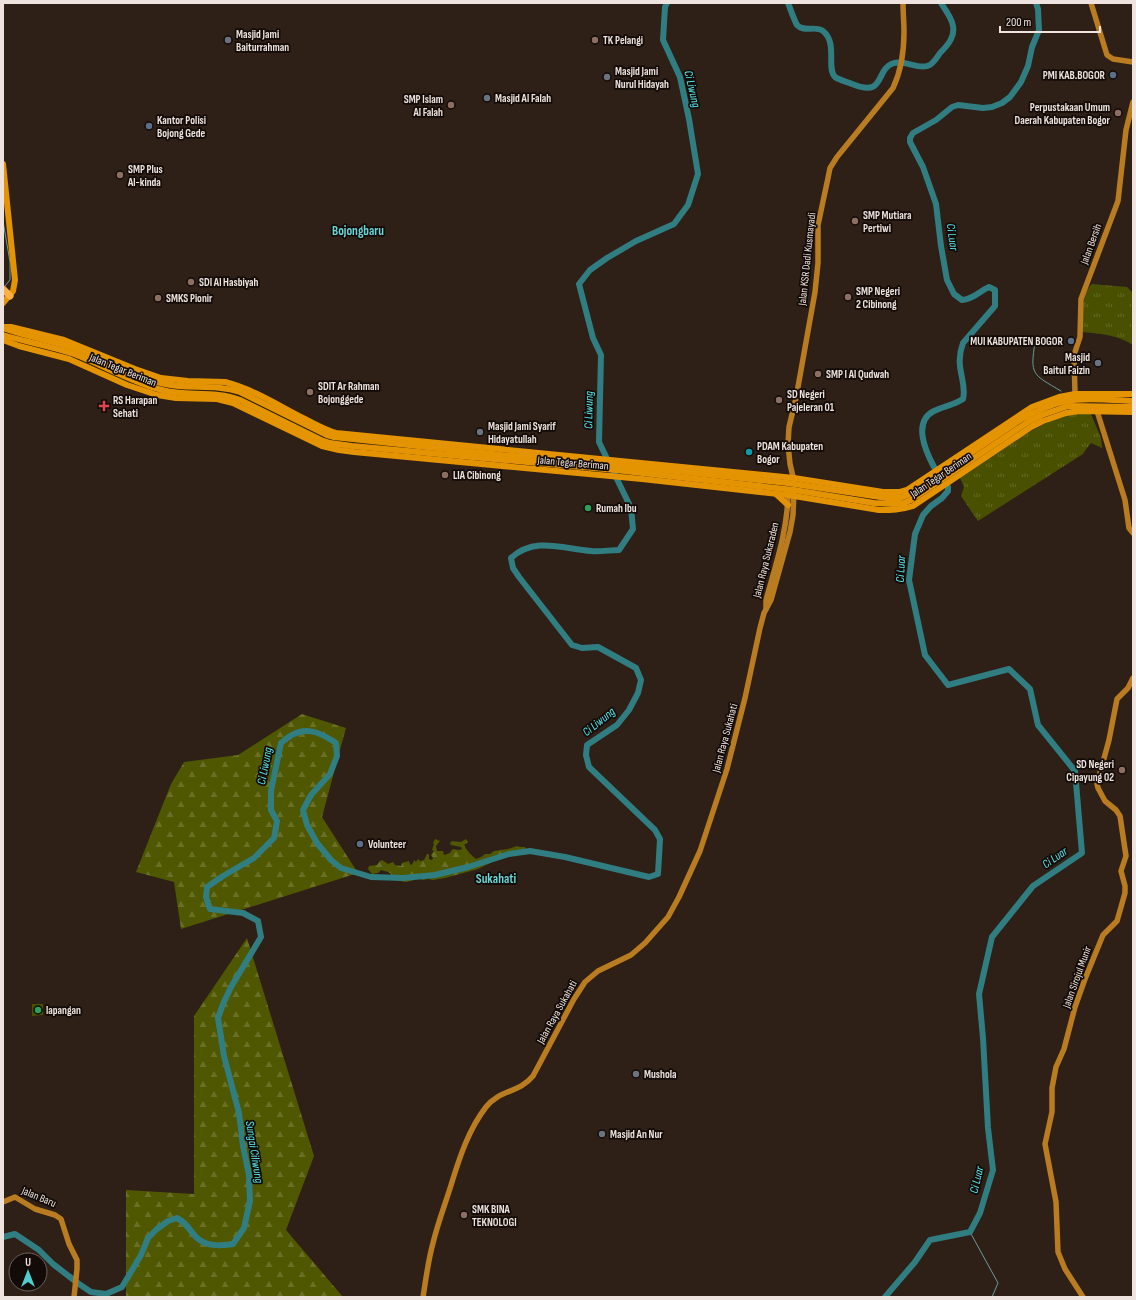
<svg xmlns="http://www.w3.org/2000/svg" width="1136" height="1300" font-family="'Sofia Sans Condensed',sans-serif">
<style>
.forest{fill:url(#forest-firs)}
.park{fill:url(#park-tufts)}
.pitch{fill:#495100}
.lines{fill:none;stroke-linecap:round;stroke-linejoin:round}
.stream{stroke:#699c9d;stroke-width:1}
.river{stroke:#307e81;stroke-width:6}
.secondary{stroke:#b97c20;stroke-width:5.5}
.primary{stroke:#e49400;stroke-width:6}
.highway{stroke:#fdb046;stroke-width:7}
.worship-dot{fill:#6b7280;stroke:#120b08;stroke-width:1.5}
.education-dot{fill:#8d6e63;stroke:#120b08;stroke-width:1.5}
.service-dot{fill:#5c6f8a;stroke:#120b08;stroke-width:1.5}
.health-dot{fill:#e0444e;stroke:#120b08;stroke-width:1.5}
.culture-dot{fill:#0f9aa8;stroke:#120b08;stroke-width:1.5}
.leisure-dot{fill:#2e9e5b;stroke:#120b08;stroke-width:1.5}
.labels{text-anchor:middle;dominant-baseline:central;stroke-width:3.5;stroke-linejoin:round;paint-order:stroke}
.poi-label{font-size:11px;font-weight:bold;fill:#eee3de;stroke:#120b08;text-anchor:start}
.street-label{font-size:11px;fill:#eee3de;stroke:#120b08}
.water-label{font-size:12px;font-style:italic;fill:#58ebf2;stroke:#120b08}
.quarter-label{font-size:13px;font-weight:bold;fill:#69d6d8;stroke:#120b08}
</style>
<defs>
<pattern id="forest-firs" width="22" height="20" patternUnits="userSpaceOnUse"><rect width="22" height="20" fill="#4f5700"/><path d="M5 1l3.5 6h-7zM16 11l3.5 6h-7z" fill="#696f25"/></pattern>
<pattern id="park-tufts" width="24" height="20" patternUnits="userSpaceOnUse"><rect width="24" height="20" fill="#495100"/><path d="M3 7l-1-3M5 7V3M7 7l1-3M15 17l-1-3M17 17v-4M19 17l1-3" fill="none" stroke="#646a25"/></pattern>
</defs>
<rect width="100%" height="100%" fill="#2e1f17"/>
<g class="forest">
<polygon points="302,714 346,728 322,817 358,873 181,929 174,882 136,872 171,784 184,762 238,755"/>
<path d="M 435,839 L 440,841 L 436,846 L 437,851 L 443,851 L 444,855 L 450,853 L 451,851 L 453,849 L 459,850 L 462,849 L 461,847 L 451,845 L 450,843 L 452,841 L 461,842 L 466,839 L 468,842 L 464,845 C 467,851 471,855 476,859 L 481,857 L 485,854 L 490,854 L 494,851 L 508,849 L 517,846 L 520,847 L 525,847 L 528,854 L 508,856 L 494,861 L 478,869 L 445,878 L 433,880 L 428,879 L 423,880 L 418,878 C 414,880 411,881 406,882 C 402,881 394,881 391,878 L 391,874 L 388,872 L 381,870 L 378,873 L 372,874 L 368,869 L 369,866 L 377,865 L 380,861 L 382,860 L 388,864 L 393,862 L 395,865 L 401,866 L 402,863 L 409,861 L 410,864 L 411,865 L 413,863 L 414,860 L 416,862 L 418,859 L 420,861 L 424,860 L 427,854 L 429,854 L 429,859 L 432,860 L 433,858 L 431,855 L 434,851 L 432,850 L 434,844 L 433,843 Z"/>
<polygon points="247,938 314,1156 286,1230 343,1297 126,1297 126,1190 194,1194 194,1016"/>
</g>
<g class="park">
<path d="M 1092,284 L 1127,287 L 1133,293 L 1133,345 C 1118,335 1101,334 1083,332 C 1083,316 1080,296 1092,284 Z"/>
<polygon points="1076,413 1091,414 1101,438 1102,448 1091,443 1087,448 1083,454 978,521 961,496 964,487 960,478 1029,432 1058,417"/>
</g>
<polygon class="pitch" points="32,1004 43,1004 43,1015 32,1016"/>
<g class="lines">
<g class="stream">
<polyline points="3,221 10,262 10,280 5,286"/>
<path d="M 1035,342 C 1030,375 1032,374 1061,391"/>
<polyline points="970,1232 998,1283 992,1297"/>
</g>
<g class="river">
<path d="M 788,3 C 790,8 795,22 797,25 C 804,33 816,25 823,31 C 838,43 826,68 835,77 C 839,80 847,82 852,84 C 887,98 874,69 894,63 C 905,60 917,69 927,66 C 933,65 937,57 940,53 C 944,49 949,44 951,39 C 958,26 948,14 941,3"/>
<polyline points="609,463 599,442 601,355 593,338 579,284 590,270 607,258 636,241 674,224 688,205 698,174 689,119 680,77 663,40 665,7 667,3"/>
<path d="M 934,467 C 926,452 912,422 934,411 C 944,406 954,405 963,399 C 966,388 961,377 960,366 C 959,358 960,351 963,343 L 995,306 L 995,290 L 989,287 C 978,292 974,299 962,300 L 954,294 L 947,280 L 941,246 L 936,204 L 923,167 L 910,142 L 910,138 L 913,133 L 936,120 L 952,107 L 958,105 L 983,108 L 992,107 L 1002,103 L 1010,97 L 1021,82 L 1028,66 L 1032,47 L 1039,30 L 1038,9 L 1036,3"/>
<path d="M 3,1237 L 15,1234 L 39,1250 L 53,1264 L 79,1284 L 91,1292 L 106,1294 L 122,1287 L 141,1255 L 148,1238 L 157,1229 L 168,1221 L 177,1218 C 188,1224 187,1227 195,1236 C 205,1247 220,1246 233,1244 L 244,1228 L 250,1201 L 249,1175 L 243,1146 L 239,1113 L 224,1056 L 218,1018 L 223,1004 L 231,987 L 261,937 L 258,921 L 243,913 L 210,909 L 206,897 L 207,887 L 223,876 L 254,858 L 274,838 L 277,821 L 271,810 L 271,791 L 281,743 C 285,740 289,736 294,734 C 309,726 324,735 336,743 L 337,756 L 330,774 L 311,795 L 303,810 L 307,825 L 317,843 L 331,860 L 341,868 L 371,877 L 403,878 L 435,875 L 468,867 L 509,854 L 530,851 L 565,857 L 649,877 L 658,874 L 660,839 L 655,830 L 589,767 L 586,755 L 587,745 L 617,725 L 629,710 L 638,693 L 641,680 L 636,668 L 598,647 L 582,648 L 572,645 L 519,577 L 513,568 L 511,558 C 535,536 563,549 591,551 C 600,552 610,550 619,550 L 633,529 L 631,508 L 614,473"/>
<polyline points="885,1297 915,1262 930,1240 970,1232 980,1213 993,1170 988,1128 983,1038 979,994 992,937 1033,886 1082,853 1075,771 1038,725 1030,689 1009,669 948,685 925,655 909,580 915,534 923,515 931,506 942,498 948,491 948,487"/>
</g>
<g class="secondary">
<polyline points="1091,3 1107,55 1113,59 1133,62"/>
<polyline points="1075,394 1074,355 1080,337 1081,299 1118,201 1126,130 1133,102"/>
<polyline points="1097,411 1125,500 1129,528 1133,533"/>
<path d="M 794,481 L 790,464 L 788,444 L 789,427 L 796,398 L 815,292 L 818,263 L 818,225 L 828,178 L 830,168 L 837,157 L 893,88 C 901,71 904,50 904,32 C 904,22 903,13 903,3"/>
<path d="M 766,609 L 766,600 C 776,564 788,529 788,492"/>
<polyline points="3,1202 15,1197 35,1209 55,1215 61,1219 69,1244 77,1260 77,1269 74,1297"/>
<path d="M 423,1297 C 426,1279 428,1261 433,1243 C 438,1222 446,1202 452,1182 C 460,1156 469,1129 486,1107 C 499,1090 519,1093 533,1076 L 574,999 L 585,982 L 598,971 L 631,955 L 645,943 L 668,917 L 679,897 L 700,851 L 727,769 L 745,698 L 760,628 L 764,613 L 771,600 L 790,532 L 793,515 L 794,492"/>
<polyline points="1083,1297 1065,1269 1058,1252 1056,1202 1045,1144 1052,1112 1052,1088 1056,1067 1064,1049 1075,1007 1085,979 1103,935 1117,921 1125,893 1125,886 1121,871 1126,856 1120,816 1116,810 1105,801 1098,788 1097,784 1109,740 1117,699 1128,688 1133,678"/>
</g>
<g class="primary">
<polyline points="3,164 15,280 13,291 3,303"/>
<path d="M 5,327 L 11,327 L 64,340 L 135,369 L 161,378 L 188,381 L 225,382 C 253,389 279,406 305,419 C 315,424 325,430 336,433 L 794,478 L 883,492 L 900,492 L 907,490 L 1032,407 L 1059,397 L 1075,394 L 1133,394"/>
<path d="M 3,328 C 27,337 52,340 76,349 C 105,360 132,375 161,383 C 187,390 214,383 240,392 L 327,435 L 334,437 L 502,455 L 590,462 L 788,483 L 887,498 L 900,498 L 908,495 L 1020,420 C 1034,412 1049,405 1065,401 C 1085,397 1113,400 1133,401"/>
<path d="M 3,335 C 26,342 51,346 74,354 C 103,365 131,382 162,390 C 187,397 214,390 240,400 L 321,440 L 330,443 L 352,446 L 616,470 L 794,490 L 874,503 L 894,504 L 904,503 L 911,500 L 1028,422 L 1042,415 L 1068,406 L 1133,407"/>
<path d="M 3,340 L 19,346 L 69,359 L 127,385 L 157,395 L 176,398 L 217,399 L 233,403 L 322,446 L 339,450 L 354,452 L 642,479 L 788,495 L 879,510 C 891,510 901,510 913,506 L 1031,427 L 1043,421 L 1066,413 L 1079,411 L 1133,412"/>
<polyline points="776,494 788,505"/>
</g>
<polyline class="highway" points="3,289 10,296"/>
</g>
<g class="worship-dot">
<circle cx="228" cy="40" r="4"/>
<circle cx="607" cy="77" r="4"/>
<circle cx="487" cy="98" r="4"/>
<circle cx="1098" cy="363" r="4"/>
<circle cx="480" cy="432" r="4"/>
<circle cx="636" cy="1074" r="4"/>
<circle cx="602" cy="1134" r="4"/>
</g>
<g class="education-dot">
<circle cx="595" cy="40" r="4"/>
<circle cx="451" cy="105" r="4"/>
<circle cx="1118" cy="113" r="4"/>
<circle cx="120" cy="175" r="4"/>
<circle cx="855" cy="221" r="4"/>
<circle cx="191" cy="282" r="4"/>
<circle cx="848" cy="297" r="4"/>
<circle cx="158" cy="298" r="4"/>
<circle cx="818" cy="374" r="4"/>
<circle cx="310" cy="392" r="4"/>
<circle cx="779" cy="400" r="4"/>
<circle cx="445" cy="475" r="4"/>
<circle cx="1122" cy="770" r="4"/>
<circle cx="464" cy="1215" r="4"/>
</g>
<g class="service-dot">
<circle cx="1113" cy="75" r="4"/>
<circle cx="149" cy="126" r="4"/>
<circle cx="1071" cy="341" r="4"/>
<circle cx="360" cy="844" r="4"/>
</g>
<path class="health-dot" d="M102 400h4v4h4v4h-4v4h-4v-4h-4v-4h4z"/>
<circle class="culture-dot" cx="749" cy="452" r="4"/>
<g class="leisure-dot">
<circle cx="588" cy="508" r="4"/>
<circle cx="38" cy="1010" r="4"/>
</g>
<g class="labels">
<g class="poi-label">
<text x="236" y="34">Masjid Jami<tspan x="236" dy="13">Baiturrahman</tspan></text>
<text x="603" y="40">TK Pelangi</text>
<text x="615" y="71">Masjid Jami<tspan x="615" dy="13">Nurul Hidayah</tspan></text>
<text x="1105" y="75" text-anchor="end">PMI KAB.BOGOR</text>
<text x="495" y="98">Masjid Al Falah</text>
<text x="443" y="99" text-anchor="end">SMP Islam<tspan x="443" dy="13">Al Falah</tspan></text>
<text x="1110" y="107" text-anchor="end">Perpustakaan Umum<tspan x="1110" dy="13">Daerah Kabupaten Bogor</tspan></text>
<text x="157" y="120">Kantor Polisi<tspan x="157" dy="13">Bojong Gede</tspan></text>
<text x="128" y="169">SMP Plus<tspan x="128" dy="13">Al-kinda</tspan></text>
<text x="863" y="215">SMP Mutiara<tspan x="863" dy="13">Pertiwi</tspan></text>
<text x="199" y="282">SDI Al Hasbiyah</text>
<text x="856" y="291">SMP Negeri<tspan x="856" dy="13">2 Cibinong</tspan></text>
<text x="166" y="298">SMKS Pionir</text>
<text x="1063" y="341" text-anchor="end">MUI KABUPATEN BOGOR</text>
<text x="1090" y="357" text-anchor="end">Masjid<tspan x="1090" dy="13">Baitul Faizin</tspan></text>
<text x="826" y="374">SMP I Al Qudwah</text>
<text x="318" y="386">SDIT Ar Rahman<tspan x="318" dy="13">Bojonggede</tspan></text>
<text x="787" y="394">SD Negeri<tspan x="787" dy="13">Pajeleran 01</tspan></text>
<text x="113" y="400">RS Harapan<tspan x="113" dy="13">Sehati</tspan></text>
<text x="488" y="426">Masjid Jami Syarif<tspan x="488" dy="13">Hidayatullah</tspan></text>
<text x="757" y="446">PDAM Kabupaten<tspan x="757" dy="13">Bogor</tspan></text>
<text x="453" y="475">LIA Cibinong</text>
<text x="596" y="508">Rumah Ibu</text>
<text x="1114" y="764" text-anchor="end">SD Negeri<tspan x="1114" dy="13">Cipayung 02</tspan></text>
<text x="368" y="844">Volunteer</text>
<text x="46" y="1010">lapangan</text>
<text x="644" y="1074">Mushola</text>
<text x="610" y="1134">Masjid An Nur</text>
<text x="472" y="1209">SMK BINA<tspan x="472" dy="13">TEKNOLOGI</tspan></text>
</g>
<g class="street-label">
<text transform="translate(1091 244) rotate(-70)">Jalan Bersih</text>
<text transform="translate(807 259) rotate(-84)">Jalan KSR Dadi Kusmayadi</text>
<text transform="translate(123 370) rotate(22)">Jalan Tegar Beriman</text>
<text transform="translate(573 463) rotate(5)">Jalan Tegar Beriman</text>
<text transform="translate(941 475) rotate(-34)">Jalan Tegar Beriman</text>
<text transform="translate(766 560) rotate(-76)">Jalan Raya Sukaraden</text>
<text transform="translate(725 738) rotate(-75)">Jalan Raya Sukahati</text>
<text transform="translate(1077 977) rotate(-70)">Jalan Sirojul Munir</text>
<text transform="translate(557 1012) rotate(-61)">Jalan Raya Sukahati</text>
<text transform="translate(39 1197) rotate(23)">Jalan Baru</text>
</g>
<g class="water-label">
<text transform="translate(692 89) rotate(77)">Ci Liwung</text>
<text transform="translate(952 237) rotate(82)">Ci Luar</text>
<text transform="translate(589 410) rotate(-89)">Ci Liwung</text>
<text transform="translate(901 569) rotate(-87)">Ci Luar</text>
<text transform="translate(599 722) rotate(-39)">Ci Liwung</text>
<text transform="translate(265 766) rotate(-79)">Ci Liwung</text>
<text transform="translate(1055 858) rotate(-35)">Ci Luar</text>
<text transform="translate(254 1152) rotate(81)">Sungai Ciliwung</text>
<text transform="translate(977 1180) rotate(-77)">Ci Luar</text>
</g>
<g class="quarter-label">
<text x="358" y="231">Bojongbaru</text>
<text x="496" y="879">Sukahati</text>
</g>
</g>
<rect width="1136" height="1300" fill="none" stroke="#eee3de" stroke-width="8"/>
<g transform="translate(28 1272)"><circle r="19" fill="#120b08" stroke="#6a615e"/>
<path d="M0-3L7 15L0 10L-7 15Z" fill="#52cdcf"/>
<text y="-6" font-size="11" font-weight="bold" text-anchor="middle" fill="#eee3de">U</text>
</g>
<path d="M1000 26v6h100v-6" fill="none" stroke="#eee3de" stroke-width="2"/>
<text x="1006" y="26" font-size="12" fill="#eee3de" stroke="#120b08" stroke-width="3" paint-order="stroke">200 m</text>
</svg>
